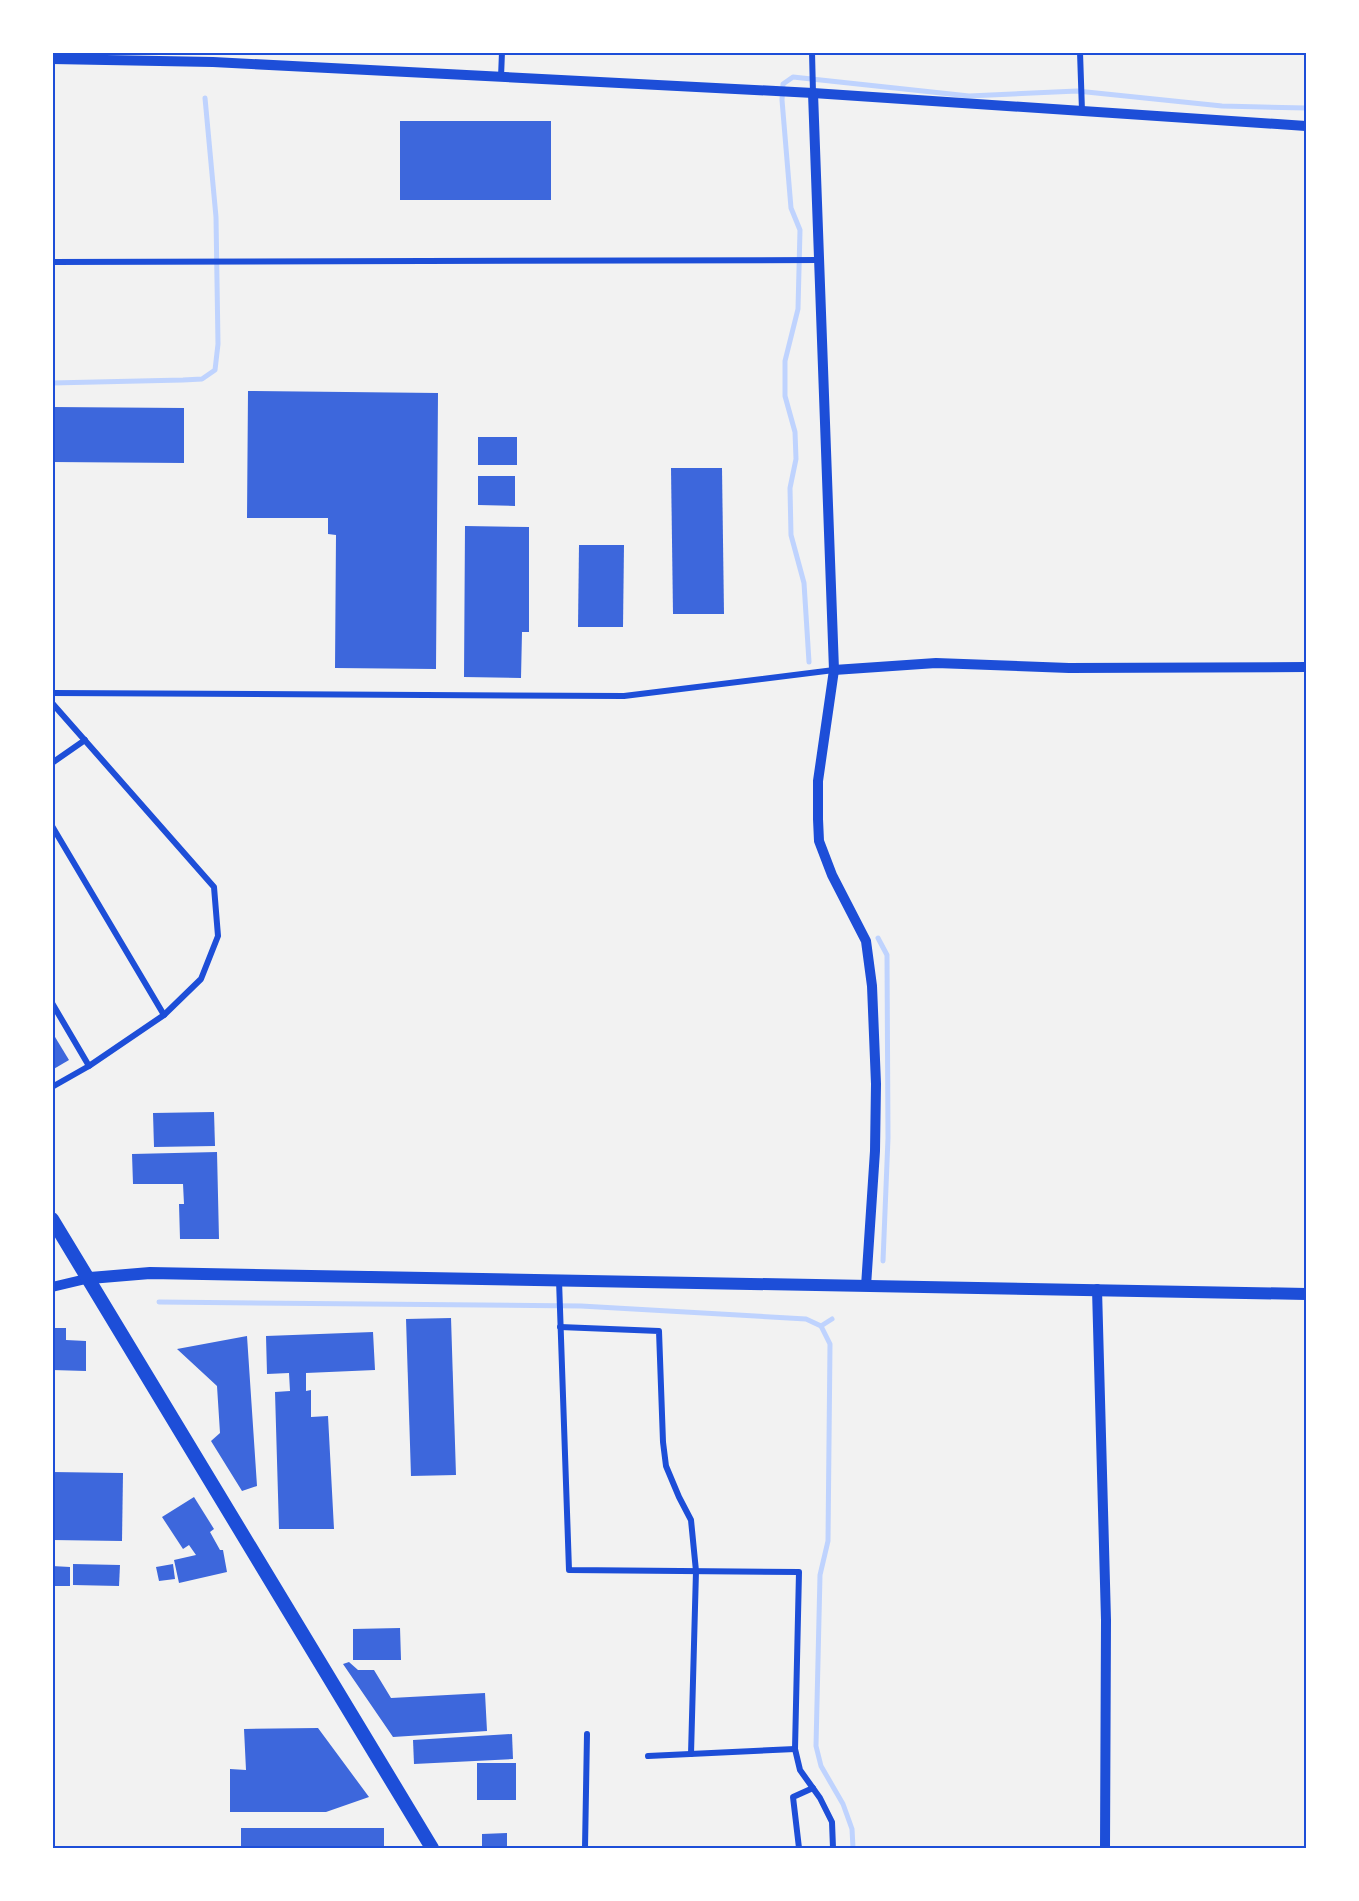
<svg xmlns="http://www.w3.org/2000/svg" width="1359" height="1901" font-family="'Exo 2',sans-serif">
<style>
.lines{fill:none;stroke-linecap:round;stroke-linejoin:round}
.stream{stroke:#bfd3fe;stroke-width:5}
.building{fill:#3d67dc}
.minor{stroke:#1d4ed8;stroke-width:6}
.tertiary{stroke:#1d4ed8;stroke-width:10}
.secondary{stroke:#1d4ed8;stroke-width:12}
.trunk{stroke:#1d4ed8;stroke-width:14}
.neatline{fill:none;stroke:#1d4ed8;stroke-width:2}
</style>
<rect width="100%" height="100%" fill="#f2f2f2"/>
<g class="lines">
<g class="stream">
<polyline points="52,383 183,380 202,379 215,370 218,344 216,217 205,98"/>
<polyline points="809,662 804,583 791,535 790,488 796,459 795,432 785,396 785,361 798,309 800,230 791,208 782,100 783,84 793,77 969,96 1077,91 1222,106 1306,108"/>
<polyline points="878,938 887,955 888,1138 883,1261"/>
<polyline points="159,1302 581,1306 806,1319 821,1326 830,1344 828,1541 820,1575 816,1746 821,1766 843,1804 852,1829 853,1848"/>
<polyline points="821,1326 832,1319"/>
</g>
</g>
<g class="building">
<rect x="400" y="121" width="151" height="79"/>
<polygon points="248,391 438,393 436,669 335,668 336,535 328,534 328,518 247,518"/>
<polygon points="52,407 184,408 184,463 52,462"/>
<rect x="478" y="437" width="39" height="28"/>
<polygon points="671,468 722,468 724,614 673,614"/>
<polygon points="478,476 515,476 515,506 478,505"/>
<polygon points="465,526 529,527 529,632 522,632 521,678 464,677"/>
<polygon points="579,545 624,545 623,627 578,627"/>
<polygon points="52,1032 69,1060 52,1070"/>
<polygon points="214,1112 215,1146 154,1147 153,1113"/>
<polygon points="217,1152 219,1239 180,1239 179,1204 184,1204 183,1184 133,1184 132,1154"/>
<polygon points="451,1318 456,1475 411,1476 406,1319"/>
<polygon points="52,1328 66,1328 66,1340 86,1341 86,1371 52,1370"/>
<polygon points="373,1332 375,1370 306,1373 306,1391 311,1390 311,1417 328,1416 334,1529 279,1529 275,1392 290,1391 289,1373 267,1374 266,1336"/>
<polygon points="247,1336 257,1486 242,1491 211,1441 220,1433 217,1386 177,1349"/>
<polygon points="52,1472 123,1473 122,1541 52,1540"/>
<polygon points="194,1497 214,1529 210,1532 220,1550 223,1550 227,1572 179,1583 174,1560 196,1555 189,1545 183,1549 162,1517"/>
<polygon points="73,1564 120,1565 119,1586 73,1585"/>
<polygon points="173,1564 175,1579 159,1581 156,1567"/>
<polygon points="52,1566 70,1567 70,1586 52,1586"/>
<polygon points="400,1628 401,1660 353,1660 353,1629"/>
<polygon points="349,1662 358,1670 374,1670 391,1698 485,1693 487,1731 393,1737 343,1664"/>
<polygon points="318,1728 369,1797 326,1812 230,1812 230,1769 246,1770 244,1729"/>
<polygon points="512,1734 513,1759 414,1764 413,1740"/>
<rect x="477" y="1763" width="39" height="37"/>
<rect x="241" y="1828" width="143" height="20"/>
<polygon points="507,1833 507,1848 482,1848 482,1834"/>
</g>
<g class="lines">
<g class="minor">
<polyline points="812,52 813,93"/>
<polyline points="1080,52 1082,111"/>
<polyline points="501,77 502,52"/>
<polyline points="52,262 819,260"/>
<polyline points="52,693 624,696 834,670"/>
<polyline points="52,703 214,887 218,936 201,979 164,1015 89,1066 52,1087"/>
<polyline points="52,763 85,740"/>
<polyline points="52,826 164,1015"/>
<polyline points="52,1003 89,1066"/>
<polyline points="559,1280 569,1570 799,1572 795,1749 800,1770 820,1798 832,1822 833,1848"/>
<polyline points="560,1327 659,1331 663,1442 666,1466 679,1497 691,1520 696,1571 691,1754"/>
<polyline points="648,1756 795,1749"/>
<polyline points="585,1848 587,1734"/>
<polyline points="799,1848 793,1797 813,1788"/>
</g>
<g class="tertiary">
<polyline points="52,59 213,62 813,93 1306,126"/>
<polyline points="813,93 834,670 818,781 818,819 819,841 832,875 866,941 872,986 876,1084 875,1151 866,1286"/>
<polyline points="834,670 936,663 1069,668 1306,667"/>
<polyline points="52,1287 90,1278"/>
<polyline points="1097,1289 1106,1620 1105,1848"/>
</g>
<polyline class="secondary" points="90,1278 150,1273 1306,1294"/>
<polyline class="trunk" points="52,1219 432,1848"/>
</g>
<rect width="1359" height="1901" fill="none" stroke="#ffffff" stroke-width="108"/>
<rect x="54" y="54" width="1251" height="1793" class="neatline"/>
</svg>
